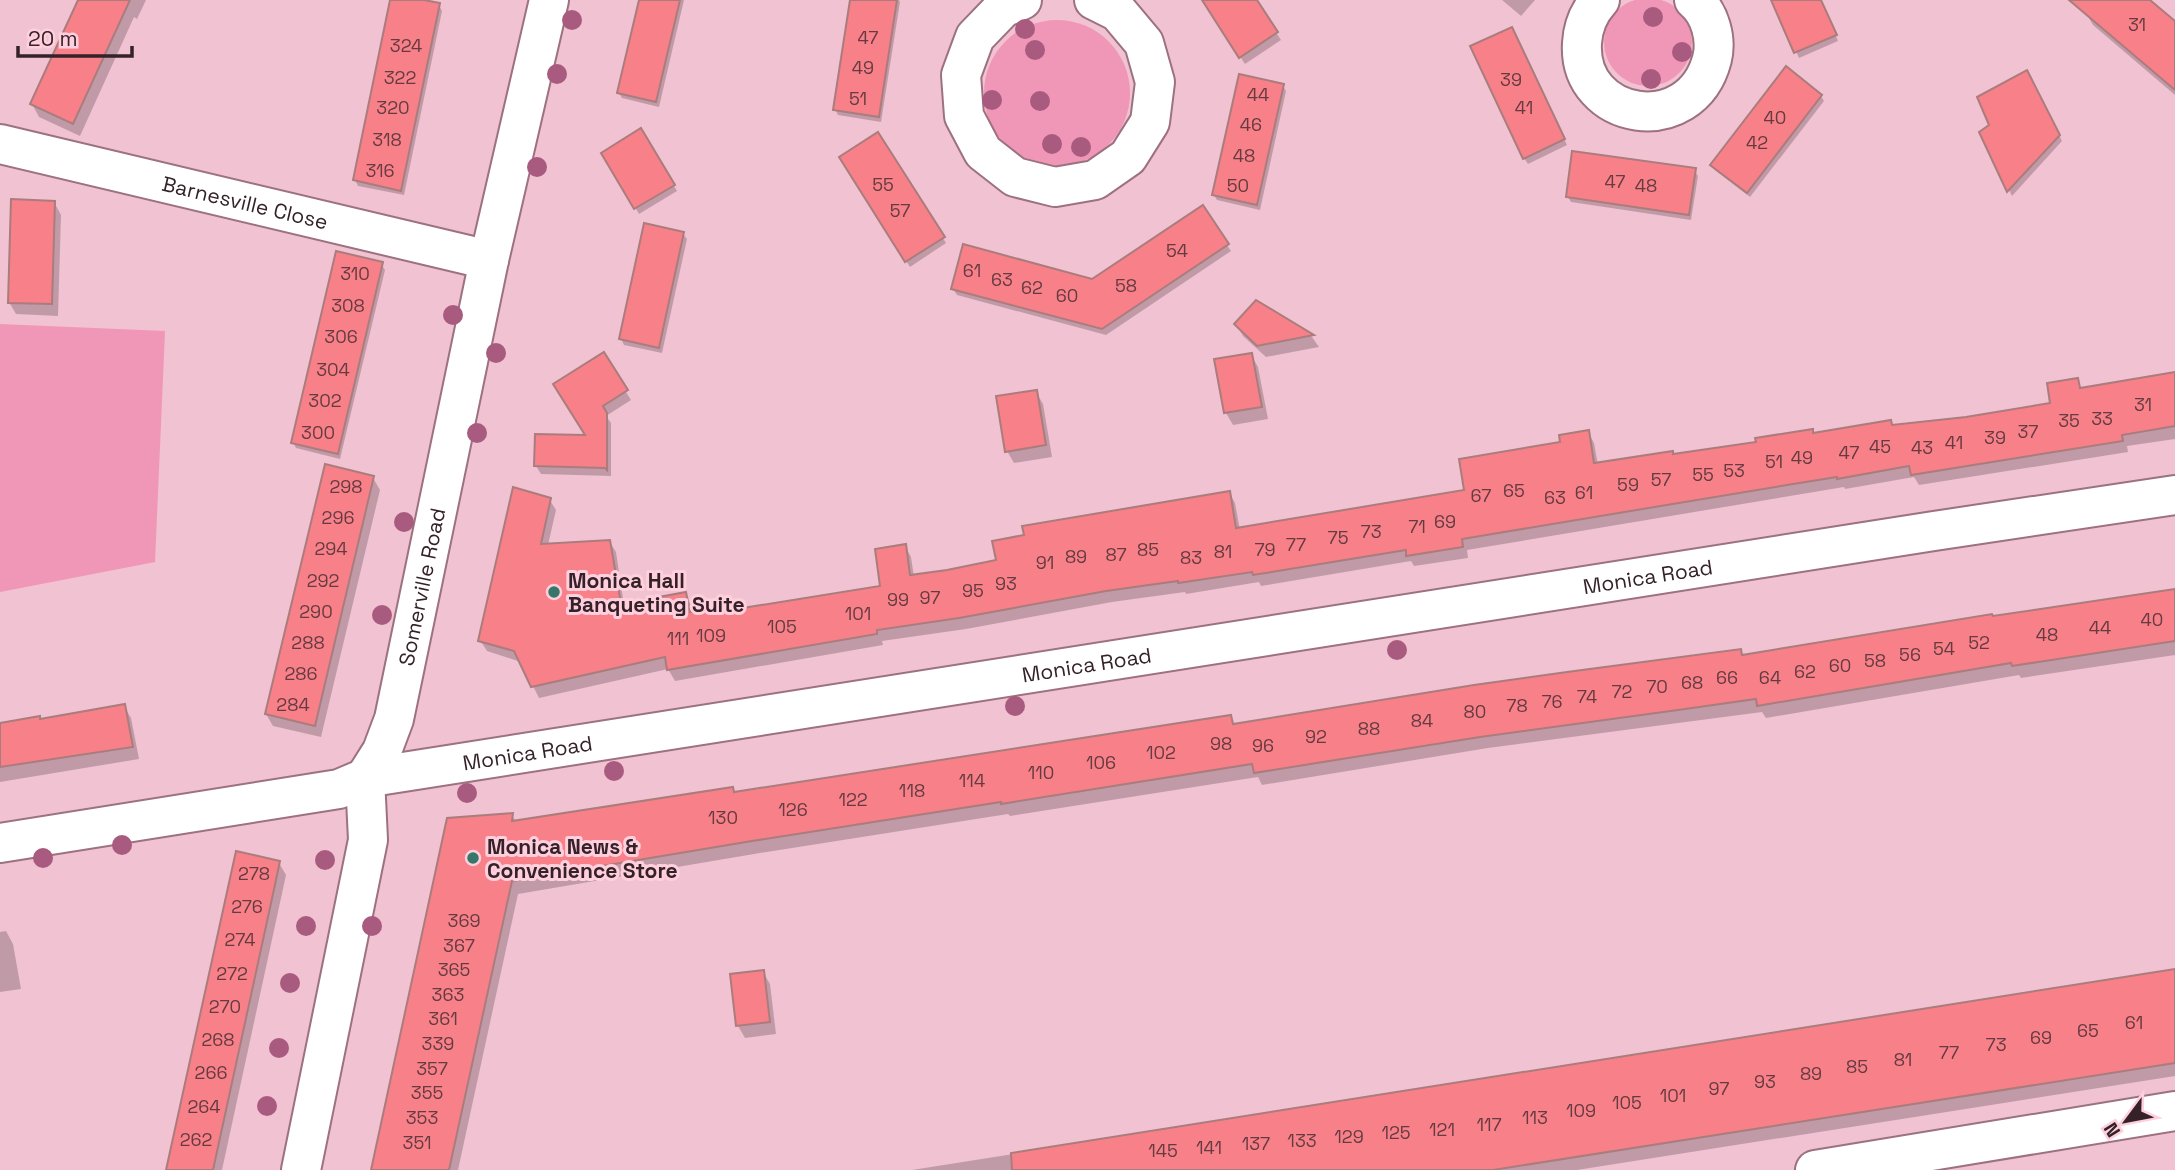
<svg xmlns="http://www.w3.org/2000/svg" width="2175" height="1170" font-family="'Space Grotesk',sans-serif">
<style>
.green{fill:#f096b6}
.shadow{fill:#0003}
.building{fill:#f88189;stroke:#aa7c7d;stroke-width:2}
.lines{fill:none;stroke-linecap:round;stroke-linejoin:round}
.minor-casing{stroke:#9c7180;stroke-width:42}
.minor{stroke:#fff;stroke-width:38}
.tree{fill:#a95a7f}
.poi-dot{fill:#357769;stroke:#ffcfde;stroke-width:2.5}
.labels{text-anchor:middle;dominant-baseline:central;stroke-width:6;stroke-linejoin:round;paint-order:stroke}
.number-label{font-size:18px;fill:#653a40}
.street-label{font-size:21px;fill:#342228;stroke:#ffcfde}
.poi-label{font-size:21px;font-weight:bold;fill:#342228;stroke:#ffcfde;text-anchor:start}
</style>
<rect width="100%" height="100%" fill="#f1c2d1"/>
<g class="green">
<circle cx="1648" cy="42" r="44"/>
<circle cx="1057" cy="93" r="73"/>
<polygon points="0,324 165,331 155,562 0,592"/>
</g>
<g class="shadow">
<polygon points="80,0 146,0 137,19 134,17 80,136 39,117 32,104"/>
<polygon points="392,0 415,0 439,5 442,11 404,195 358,186 355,180"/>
<polygon points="641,0 684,0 659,107 622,98 619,93"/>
<polygon points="852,0 899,0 900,2 881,122 838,115 835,109"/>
<polygon points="1203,0 1255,0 1281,40 1245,64"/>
<polygon points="1502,0 1535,0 1521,16"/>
<polygon points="1773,0 1820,0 1838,41 1799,58"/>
<polygon points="2097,0 2146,0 2175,24 2175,95 2093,25 2086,13"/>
<polygon points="1514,34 1567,145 1528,164 1524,158"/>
<polygon points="2026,72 2062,141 2012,196 1981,133 1991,126"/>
<polygon points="1283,86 1286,91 1260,210 1217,200 1214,195"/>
<polygon points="1821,96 1824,101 1750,197 1715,170 1712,165"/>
<polygon points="641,131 677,191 639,214 603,153"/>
<polygon points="877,135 946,243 910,267 841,158"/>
<polygon points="1694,170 1698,176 1691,220 1571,202 1568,197"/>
<polygon points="54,202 61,215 58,316 16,314 9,302"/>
<polygon points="683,234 687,239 662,353 624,345 621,339"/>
<polygon points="1227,245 1231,251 1106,335 957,295 953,289 1093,281"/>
<polygon points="381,264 385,270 340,459 296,448 293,442"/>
<polygon points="1256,302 1312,337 1319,347 1266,357 1243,336 1236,324"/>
<polygon points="603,355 631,400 606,416 611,423 611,476 541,474 536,466 587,437"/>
<polygon points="1251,355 1258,367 1268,419 1233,425 1226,413"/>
<polygon points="2175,374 2175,439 2127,446 2128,452 1919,485 1914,477 1845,489 1844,487 1467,550 1468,558 1414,566 1411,561 1261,586 1259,582 1186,594 1185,592 1112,602 966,629 882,641 883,645 675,681 668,669 539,698 521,662 487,651 480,640 549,499 556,510 548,545 609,541 616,552 624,605 685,594 691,605 693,613 722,607 725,612 882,587 905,546 911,557 914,577 998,561 1229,492 1235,503 1240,530 1466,491 1588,432 1594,443 1598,465 1758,443 1812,431 1814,435 1891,422 1894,427 1966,418 2052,405 2077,380 2082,389"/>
<polygon points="1036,392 1043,404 1052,457 1014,463 1007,451"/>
<polygon points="373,478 380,490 321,737 273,726 266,714"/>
<polygon points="2175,590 2175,655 2021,678 2019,675 1766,718 1762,712 1488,748 1262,785 1258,777 1010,816 1008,814 760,853 518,894 458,1170 374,1170 512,815 516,822 735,794 1230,717 1235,725 1740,651 1743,657"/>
<polygon points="124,706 131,718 139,759 0,782 0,724 40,720"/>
<polygon points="279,863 286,875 222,1170 168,1170"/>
<polygon points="6,931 13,944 21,989 0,992 0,932"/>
<polygon points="2175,971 2175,1076 1577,1170 912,1170"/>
<polygon points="763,972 770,984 776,1034 745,1038 738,1026"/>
</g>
<g class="building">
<polygon points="78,0 130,0 73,124 30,104"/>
<polygon points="390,0 424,0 440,3 401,191 353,180"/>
<polygon points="639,0 680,0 656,102 617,93"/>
<polygon points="850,0 897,0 879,117 833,110"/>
<polygon points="1202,0 1257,0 1278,32 1239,58"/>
<polygon points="1771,0 1821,0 1837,35 1794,53"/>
<polygon points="2069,0 2150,0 2175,21 2175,90"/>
<polygon points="1512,27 1565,139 1523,159 1470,46"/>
<polygon points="1786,66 1822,95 1747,193 1710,165"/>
<polygon points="2027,70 2060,135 2007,192 1979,132 1989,125 1977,97"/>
<polygon points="1239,74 1284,84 1257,205 1212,195"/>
<polygon points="641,128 675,185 634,209 601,153"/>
<polygon points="878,132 945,237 905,262 839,157"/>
<polygon points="1572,151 1696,168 1689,215 1566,197"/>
<polygon points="11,199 55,201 52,304 8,303"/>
<polygon points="1203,205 1229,244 1102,329 951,289 963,244 1092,279"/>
<polygon points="644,223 684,232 659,348 619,339"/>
<polygon points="336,251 383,262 338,454 291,443"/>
<polygon points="1256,300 1314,335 1257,346 1234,324"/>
<polygon points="604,352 628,390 603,406 607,413 607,470 605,468 534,466 535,434 585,435 553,384"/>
<polygon points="1252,353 1262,407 1224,413 1214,359"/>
<polygon points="2175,372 2175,426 2122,435 2123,441 1911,475 1909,466 1837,479 1837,477 1793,484 1462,539 1463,547 1406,556 1406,550 1253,575 1252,572 1178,583 1178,581 1106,591 959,618 877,630 877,634 667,670 665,657 531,687 514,651 478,641 513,487 551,498 541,544 610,540 621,604 686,592 690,612 723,606 724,611 880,586 875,549 906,544 910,575 947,570 996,560 992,541 1024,535 1022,526 1230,491 1236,528 1464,490 1459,459 1560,442 1559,435 1589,430 1594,463 1673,451 1673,454 1756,442 1755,438 1813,429 1813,433 1891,420 1892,425 1966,417 2050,403 2047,383 2078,378 2080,388"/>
<polygon points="1037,390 1046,445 1005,452 996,396"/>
<polygon points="325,464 374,476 315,726 265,714"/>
<polygon points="2175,589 2175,641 2012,666 2011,663 1757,706 1756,699 1678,710 1480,737 1254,773 1252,764 1001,804 1001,802 752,841 512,881 449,1170 371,1170 447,818 513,813 512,821 733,787 734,792 1231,715 1233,724 1474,685 1567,672 1741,649 1742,655 1992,614 1993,616"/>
<polygon points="125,704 133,747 0,767 0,723 40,716 40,719"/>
<polygon points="236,851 280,861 273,894 213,1170 166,1170"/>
<polygon points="2175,969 2175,1063 1493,1170 1012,1170 1011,1153"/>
<polygon points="764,970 770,1022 736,1026 730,974"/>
</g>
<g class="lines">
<defs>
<g id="minor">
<polyline points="1022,0 1003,8 975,37 961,75 964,116 983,152 1015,177 1055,187 1095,180 1128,157 1150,122 1155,82 1144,43 1118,12 1094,0"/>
<path d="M 1600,0 C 1589,12 1583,26 1582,43 C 1577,121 1691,140 1712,59 C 1717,39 1710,13 1694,0"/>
<path id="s1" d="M 0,144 L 489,260"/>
<path id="s2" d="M 0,843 L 339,789 L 365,778 L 1934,531 L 2175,495"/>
<path id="s3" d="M 301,1170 L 368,840 L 365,778 L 382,751 L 394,719 L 489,260 L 549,0"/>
<polyline points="1815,1170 2175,1111"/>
</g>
</defs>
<use href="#minor" class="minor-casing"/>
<use href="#minor" class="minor"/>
</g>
<g class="tree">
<circle cx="1653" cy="17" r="10"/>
<circle cx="572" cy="20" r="10"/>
<circle cx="1025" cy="29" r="10"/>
<circle cx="1035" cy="50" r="10"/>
<circle cx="1682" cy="52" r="10"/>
<circle cx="557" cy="74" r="10"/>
<circle cx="1651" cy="79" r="10"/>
<circle cx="992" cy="100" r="10"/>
<circle cx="1040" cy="101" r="10"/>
<circle cx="1052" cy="144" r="10"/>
<circle cx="1081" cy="147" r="10"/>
<circle cx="537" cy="167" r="10"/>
<circle cx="453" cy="315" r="10"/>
<circle cx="496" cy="353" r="10"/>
<circle cx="477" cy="433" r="10"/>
<circle cx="404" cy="522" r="10"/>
<circle cx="382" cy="615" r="10"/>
<circle cx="1397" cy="650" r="10"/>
<circle cx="1015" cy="706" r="10"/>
<circle cx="614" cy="771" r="10"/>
<circle cx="467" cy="793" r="10"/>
<circle cx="122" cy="845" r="10"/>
<circle cx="43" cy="858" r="10"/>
<circle cx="325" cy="860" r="10"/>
<circle cx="306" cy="926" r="10"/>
<circle cx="372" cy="926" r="10"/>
<circle cx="290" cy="983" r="10"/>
<circle cx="279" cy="1048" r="10"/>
<circle cx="267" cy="1106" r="10"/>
</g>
<g class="poi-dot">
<circle cx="554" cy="592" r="7"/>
<circle cx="473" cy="858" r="7"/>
</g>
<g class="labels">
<g class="number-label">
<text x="2137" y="24">31</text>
<text x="868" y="37">47</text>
<text x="406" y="45">324</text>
<text x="863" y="67">49</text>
<text x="400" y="77">322</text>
<text x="1511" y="79">39</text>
<text x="1258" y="94">44</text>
<text x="858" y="98">51</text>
<text x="393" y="107">320</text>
<text x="1524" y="107">41</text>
<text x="1775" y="117">40</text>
<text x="1251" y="124">46</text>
<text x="387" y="139">318</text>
<text x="1757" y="142">42</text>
<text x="1244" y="155">48</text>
<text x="380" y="170">316</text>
<text x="1615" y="181">47</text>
<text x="883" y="184">55</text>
<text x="1238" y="185">50</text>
<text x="1646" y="185">48</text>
<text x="900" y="210">57</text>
<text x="1177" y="250">54</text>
<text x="972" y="270">61</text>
<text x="355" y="273">310</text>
<text x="1002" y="279">63</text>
<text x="1126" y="285">58</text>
<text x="1032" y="287">62</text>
<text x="1067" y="295">60</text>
<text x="348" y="305">308</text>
<text x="341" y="336">306</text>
<text x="333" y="369">304</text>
<text x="325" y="400">302</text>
<text x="2143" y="404">31</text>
<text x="2102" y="418">33</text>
<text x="2069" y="420">35</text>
<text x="2028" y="431">37</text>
<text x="318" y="432">300</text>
<text x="1995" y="437">39</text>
<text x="1954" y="442">41</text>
<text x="1880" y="446">45</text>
<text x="1922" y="447">43</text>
<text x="1849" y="452">47</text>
<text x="1802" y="457">49</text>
<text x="1774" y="461">51</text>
<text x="1734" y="470">53</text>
<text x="1703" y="474">55</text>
<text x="1661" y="479">57</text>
<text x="1628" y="484">59</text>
<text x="346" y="486">298</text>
<text x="1514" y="490">65</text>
<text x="1584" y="492">61</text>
<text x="1481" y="495">67</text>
<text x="1555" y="497">63</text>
<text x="338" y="517">296</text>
<text x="1445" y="521">69</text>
<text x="1417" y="526">71</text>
<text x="1371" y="531">73</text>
<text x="1338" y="537">75</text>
<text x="1296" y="544">77</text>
<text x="331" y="548">294</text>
<text x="1148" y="549">85</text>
<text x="1265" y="549">79</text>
<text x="1223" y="551">81</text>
<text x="1116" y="554">87</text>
<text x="1076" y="556">89</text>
<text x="1191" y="557">83</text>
<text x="1045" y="562">91</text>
<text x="323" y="580">292</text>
<text x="1006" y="583">93</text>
<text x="973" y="590">95</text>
<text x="930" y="597">97</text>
<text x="898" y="599">99</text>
<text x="316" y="611">290</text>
<text x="858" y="613">101</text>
<text x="2152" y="619">40</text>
<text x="782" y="626">105</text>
<text x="2100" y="627">44</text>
<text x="2047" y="634">48</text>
<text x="711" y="635">109</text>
<text x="678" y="638">111</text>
<text x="308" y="642">288</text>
<text x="1979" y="642">52</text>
<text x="1944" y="648">54</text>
<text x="1910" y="654">56</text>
<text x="1875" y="660">58</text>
<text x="1840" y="665">60</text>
<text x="1805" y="671">62</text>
<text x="301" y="673">286</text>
<text x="1727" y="677">66</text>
<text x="1770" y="677">64</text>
<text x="1692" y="682">68</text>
<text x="1657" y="686">70</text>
<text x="1622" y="691">72</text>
<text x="1587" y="696">74</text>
<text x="1552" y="701">76</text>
<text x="293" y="704">284</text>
<text x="1517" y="705">78</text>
<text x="1475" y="711">80</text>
<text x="1422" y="720">84</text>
<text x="1369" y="728">88</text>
<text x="1316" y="736">92</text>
<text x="1221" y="743">98</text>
<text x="1263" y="745">96</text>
<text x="1161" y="752">102</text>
<text x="1101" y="762">106</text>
<text x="1041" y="772">110</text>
<text x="972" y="780">114</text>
<text x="912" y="790">118</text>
<text x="853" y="799">122</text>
<text x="793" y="809">126</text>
<text x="723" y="817">130</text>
<text x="254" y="873">278</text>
<text x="247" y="906">276</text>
<text x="464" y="920">369</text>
<text x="240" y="939">274</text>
<text x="459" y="945">367</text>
<text x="454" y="969">365</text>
<text x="232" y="973">272</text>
<text x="448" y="994">363</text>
<text x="225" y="1006">270</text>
<text x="443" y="1018">361</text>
<text x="2134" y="1022">61</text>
<text x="2088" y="1030">65</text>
<text x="2041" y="1037">69</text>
<text x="218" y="1039">268</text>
<text x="438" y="1043">339</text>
<text x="1996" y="1044">73</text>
<text x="1949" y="1052">77</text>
<text x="1903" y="1059">81</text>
<text x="1857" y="1066">85</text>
<text x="432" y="1068">357</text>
<text x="211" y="1072">266</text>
<text x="1811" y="1073">89</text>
<text x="1765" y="1081">93</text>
<text x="1719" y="1088">97</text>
<text x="427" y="1092">355</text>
<text x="1673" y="1095">101</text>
<text x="1627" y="1102">105</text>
<text x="204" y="1106">264</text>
<text x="1581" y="1110">109</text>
<text x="422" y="1117">353</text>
<text x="1535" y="1117">113</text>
<text x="1489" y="1124">117</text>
<text x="1442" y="1129">121</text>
<text x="1396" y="1132">125</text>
<text x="1349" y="1136">129</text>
<text x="196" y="1139">262</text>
<text x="1302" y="1140">133</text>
<text x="417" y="1142">351</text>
<text x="1256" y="1143">137</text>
<text x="1209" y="1147">141</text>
<text x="1163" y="1150">145</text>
</g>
<g class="street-label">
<text stroke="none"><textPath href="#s1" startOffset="252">Barnesville Close</textPath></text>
<text stroke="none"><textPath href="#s2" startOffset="1670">Monica Road</textPath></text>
<text stroke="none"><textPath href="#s3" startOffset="600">Somerville Road</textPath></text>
<text stroke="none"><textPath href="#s2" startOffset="1102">Monica Road</textPath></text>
<text stroke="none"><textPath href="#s2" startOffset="536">Monica Road</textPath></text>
</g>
<g class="poi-label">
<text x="568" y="580">Monica Hall<tspan x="568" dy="24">Banqueting Suite</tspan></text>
<text x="487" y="846">Monica News &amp;<tspan x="487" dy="24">Convenience Store</tspan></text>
</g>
</g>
<g transform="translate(2126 1121) rotate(238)" stroke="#ffcfde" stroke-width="5" paint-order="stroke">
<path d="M0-5L12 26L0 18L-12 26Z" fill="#342228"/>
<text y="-10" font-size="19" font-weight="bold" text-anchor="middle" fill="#342228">N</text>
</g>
<path d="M18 46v10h114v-10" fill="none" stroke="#342228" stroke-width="3.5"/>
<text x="28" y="46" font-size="21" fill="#342228" stroke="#ffcfde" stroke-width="5" paint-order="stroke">20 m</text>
</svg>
